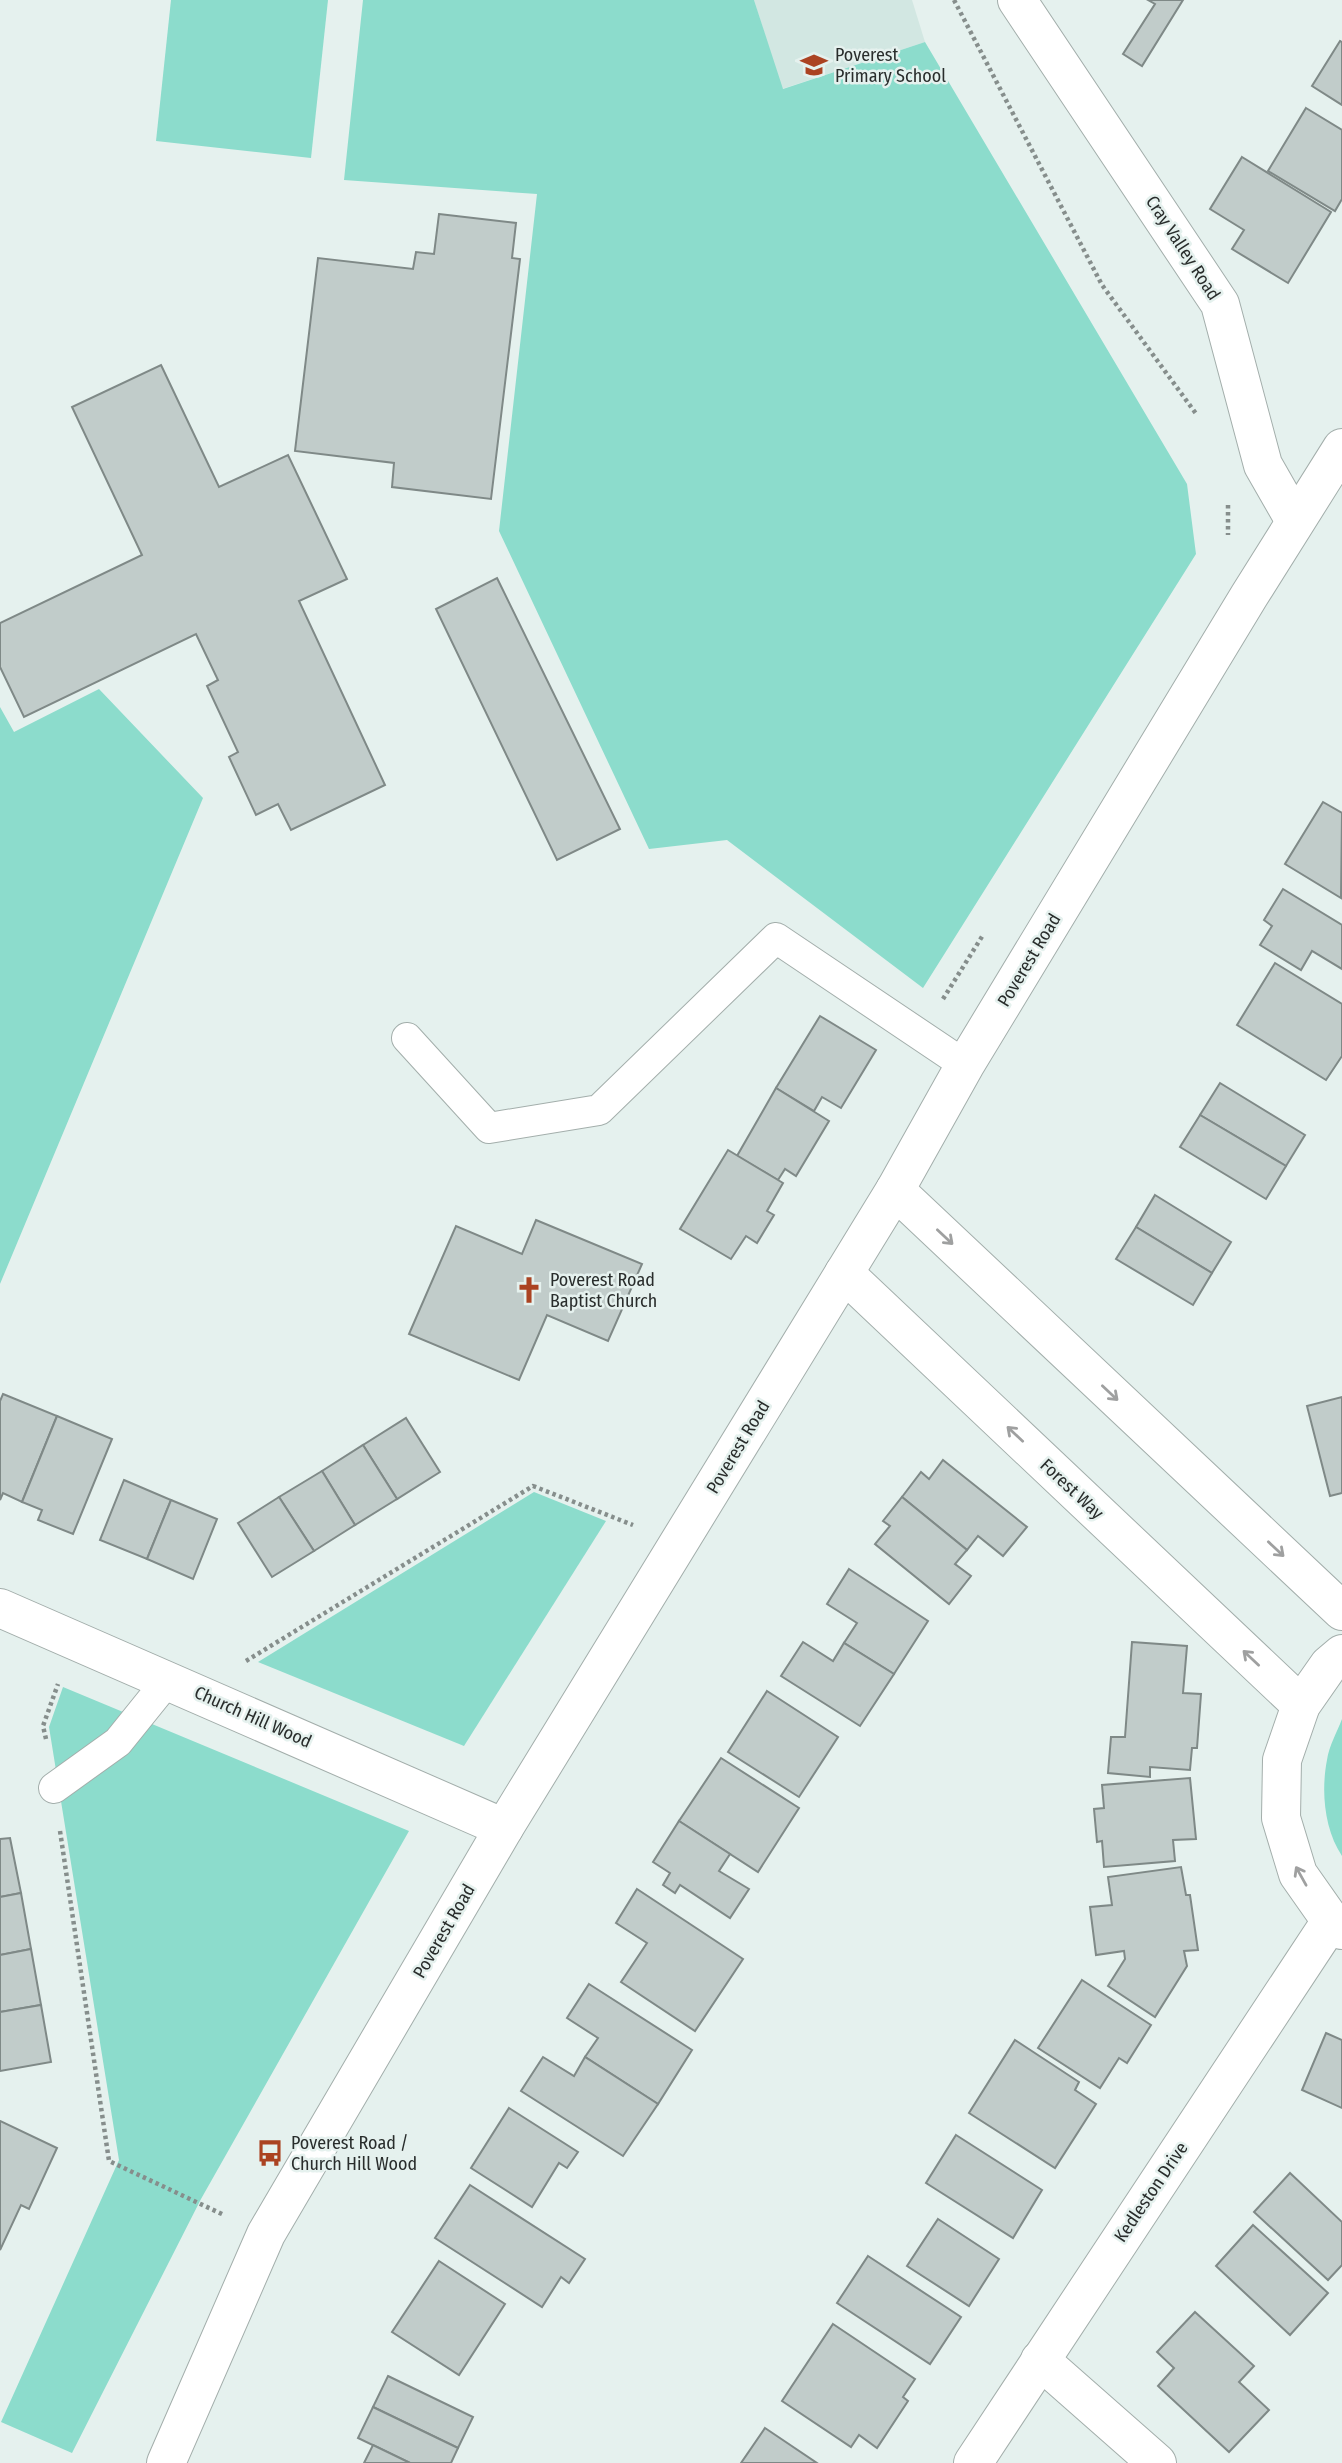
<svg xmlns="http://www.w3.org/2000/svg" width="1342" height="2463" font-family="'Fira Sans Condensed',sans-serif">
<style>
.built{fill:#d2e7e2}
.green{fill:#8cdccc}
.building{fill:#c1ccca;stroke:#7f8987;stroke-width:2}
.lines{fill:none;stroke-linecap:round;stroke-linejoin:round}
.lane-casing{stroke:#a3aeab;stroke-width:32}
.street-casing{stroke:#a3aeab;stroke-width:40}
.secondary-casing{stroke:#a3aeab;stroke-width:40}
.path{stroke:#868e8c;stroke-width:4.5;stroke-dasharray:3.5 3.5;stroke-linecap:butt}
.lane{stroke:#fff;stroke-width:30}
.street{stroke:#fff;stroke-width:38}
.secondary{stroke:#fff;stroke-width:38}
.oneway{stroke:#9fa0a0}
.labels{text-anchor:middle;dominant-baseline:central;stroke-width:5;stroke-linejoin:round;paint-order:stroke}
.poi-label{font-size:18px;fill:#292d2c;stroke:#e5f1ee;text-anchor:start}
.street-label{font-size:18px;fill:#292d2c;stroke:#e5f1ee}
</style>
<rect width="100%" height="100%" fill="#e5f1ee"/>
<polygon class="built" points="754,0 912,0 925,42 782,89"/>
<g class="green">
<polygon points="171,0 328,0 311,158 156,141"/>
<polygon points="363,0 754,0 783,89 925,42 1187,484 1196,554 923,988 727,840 649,849 499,531 537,194 344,180"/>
<polygon points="99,689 203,798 0,1284 0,707 14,732"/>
<polygon points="534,1492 606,1521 464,1746 258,1662"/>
<polygon points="63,1687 409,1831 201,2199 72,2453 1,2422 119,2160 49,1727"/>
<path d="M 1342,1719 L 1342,1856 C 1324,1829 1321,1791 1327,1760 C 1329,1746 1337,1732 1342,1719 Z"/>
</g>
<g class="building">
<polygon points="1148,0 1183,0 1142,66 1123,54 1155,4"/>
<polygon points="1340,41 1342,42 1342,105 1312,86"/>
<polygon points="1306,108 1342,130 1342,199 1335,211 1268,171"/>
<polygon points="1242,157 1331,212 1288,283 1232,249 1244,230 1210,209"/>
<polygon points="439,214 516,223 512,258 520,259 491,499 392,487 394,463 295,451 318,258 413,269 416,252 434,254"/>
<polygon points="161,365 219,487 288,455 347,579 299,601 385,785 291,830 278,804 256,815 229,757 238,752 207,686 218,680 196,634 24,717 0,667 0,623 142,555 72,407"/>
<polygon points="497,578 620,829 557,860 436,609"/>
<polygon points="1323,802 1342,813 1341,898 1285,864"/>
<polygon points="1283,889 1342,925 1342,969 1312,951 1301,970 1260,945 1272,926 1264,920"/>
<polygon points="1275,963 1342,1004 1342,1056 1326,1080 1237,1025"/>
<polygon points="820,1016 876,1050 841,1108 822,1097 814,1111 776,1088"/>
<polygon points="1220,1083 1305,1135 1286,1166 1200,1115"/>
<polygon points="776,1088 829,1121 796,1176 785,1169 778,1180 737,1156"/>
<polygon points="1200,1115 1286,1166 1266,1199 1180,1147"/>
<polygon points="728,1150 783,1183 767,1211 774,1215 757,1243 746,1236 731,1259 680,1229"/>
<polygon points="1155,1195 1231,1242 1212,1273 1136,1227"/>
<polygon points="536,1220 642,1264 608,1341 547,1315 519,1380 409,1334 456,1226 522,1254"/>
<polygon points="1136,1227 1212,1273 1193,1305 1116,1259"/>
<polygon points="3,1394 57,1416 22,1502 3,1493 0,1500 0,1401"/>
<polygon points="1342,1397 1342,1493 1330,1496 1307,1406"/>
<polygon points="57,1416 112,1439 73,1534 38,1520 42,1510 22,1502"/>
<polygon points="406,1418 440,1472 397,1499 363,1445"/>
<polygon points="363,1445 397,1499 355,1525 322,1471"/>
<polygon points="943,1460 1027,1527 1003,1556 978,1536 967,1550 902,1497 921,1472 929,1479"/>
<polygon points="322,1471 355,1525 314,1551 279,1497"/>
<polygon points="124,1480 171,1500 147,1559 100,1540"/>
<polygon points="279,1497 314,1551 272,1577 238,1523"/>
<polygon points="902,1497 967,1550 955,1564 971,1576 949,1604 875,1544 890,1526 883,1521"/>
<polygon points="171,1500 217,1519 193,1579 147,1559"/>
<polygon points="849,1569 928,1621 894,1674 844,1643 857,1623 827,1604"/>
<polygon points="803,1642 833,1661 844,1643 894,1674 860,1726 781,1676"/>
<polygon points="1132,1642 1187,1646 1183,1693 1201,1694 1197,1748 1192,1748 1190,1770 1150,1767 1150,1777 1108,1773 1111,1737 1125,1737"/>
<polygon points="767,1691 838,1737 799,1797 728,1752"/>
<polygon points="721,1758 799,1808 758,1872 679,1821"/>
<polygon points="1190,1778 1196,1839 1173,1840 1175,1861 1104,1867 1102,1841 1097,1842 1094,1809 1104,1808 1102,1785"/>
<polygon points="679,1821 730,1854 719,1871 749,1889 730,1918 680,1885 675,1893 663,1885 670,1873 653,1862"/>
<polygon points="10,1838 21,1893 0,1897 0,1839"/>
<polygon points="1181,1867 1186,1895 1190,1895 1198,1950 1184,1951 1187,1966 1155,2017 1108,1986 1125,1959 1124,1951 1096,1955 1090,1907 1112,1905 1108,1877"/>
<polygon points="637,1889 743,1959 695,2031 621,1982 647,1943 616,1923"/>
<polygon points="21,1893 31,1949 0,1955 0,1897"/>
<polygon points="31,1949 41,2005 0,2012 0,1955"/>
<polygon points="1082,1980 1151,2025 1127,2063 1119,2058 1100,2088 1038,2048"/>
<polygon points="589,1984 692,2050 658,2104 585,2057 598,2038 567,2018"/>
<polygon points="41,2005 51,2062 0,2071 0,2012"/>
<polygon points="1326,2033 1342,2040 1342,2108 1302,2090"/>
<polygon points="1015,2040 1079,2082 1075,2090 1096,2104 1055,2168 969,2113"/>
<polygon points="543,2057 574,2076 585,2057 658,2104 623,2156 521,2091"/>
<polygon points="509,2108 578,2152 567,2168 559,2163 532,2207 471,2168"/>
<polygon points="0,2121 57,2148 29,2209 21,2205 0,2250"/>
<polygon points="956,2135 1042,2190 1013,2238 926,2183"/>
<polygon points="1290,2173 1342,2222 1342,2265 1328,2280 1254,2212"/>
<polygon points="470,2185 585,2259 569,2283 561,2277 542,2307 435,2238"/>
<polygon points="938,2219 999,2259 969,2306 907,2266"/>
<polygon points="1253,2225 1328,2293 1290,2335 1216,2266"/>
<polygon points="868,2256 961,2317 930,2364 837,2303"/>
<polygon points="439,2261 505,2304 459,2375 392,2332"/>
<polygon points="1195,2312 1254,2366 1239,2382 1269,2410 1229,2452 1158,2386 1174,2368 1157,2352"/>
<polygon points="833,2324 915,2379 903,2397 908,2401 877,2448 859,2435 851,2447 782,2401"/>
<polygon points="388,2376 473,2417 458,2448 373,2407"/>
<polygon points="373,2407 458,2448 451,2463 410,2463 358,2438"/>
<polygon points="765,2428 817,2463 741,2463"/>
<polygon points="373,2445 410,2463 364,2463"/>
</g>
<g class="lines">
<defs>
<g id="lane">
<polyline points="407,1038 489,1128 599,1110 776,938 965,1065"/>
<polyline points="54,1788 118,1742 168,1680"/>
</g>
<g id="street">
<polyline points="1017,0 1220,304 1263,465 1295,521"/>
<polyline points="895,1190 1342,1611"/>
<polyline points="844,1273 1301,1705"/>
<polyline points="0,1608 504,1828"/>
<polyline points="1342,1654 1329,1665 1301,1705 1282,1760 1281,1818 1298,1874 1331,1921 1342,1930"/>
<polyline points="1040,2360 1157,2463"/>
<polyline points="973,2463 1331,1921"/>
</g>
<polyline id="secondary" points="166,2463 266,2234 504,1828 895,1190 965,1065 1249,596 1342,448"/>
</defs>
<use href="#lane" class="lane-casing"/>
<use href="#street" class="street-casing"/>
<use href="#secondary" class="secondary-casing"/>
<g class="path">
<polyline points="954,0 1102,285 1197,415"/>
<polyline points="1228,505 1228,535"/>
<polyline points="943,999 983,935"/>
<polyline points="246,1661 533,1486 633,1525"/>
<polyline points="46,1739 43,1726 58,1684"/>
<polyline points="60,1831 109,2161 224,2215"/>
</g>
<use href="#lane" class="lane"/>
<use href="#street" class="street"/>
<use href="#secondary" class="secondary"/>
</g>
<defs><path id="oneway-shaft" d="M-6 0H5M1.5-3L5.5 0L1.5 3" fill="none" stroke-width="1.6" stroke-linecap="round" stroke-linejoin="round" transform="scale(1.75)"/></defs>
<g class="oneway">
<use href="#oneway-shaft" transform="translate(945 1237) rotate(43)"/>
<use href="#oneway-shaft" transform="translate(1110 1393) rotate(43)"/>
<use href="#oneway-shaft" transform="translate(1015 1434) rotate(-137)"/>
<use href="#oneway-shaft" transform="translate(1276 1549) rotate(43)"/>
<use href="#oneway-shaft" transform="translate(1251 1658) rotate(-137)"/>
<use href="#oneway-shaft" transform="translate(1301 1876) rotate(-119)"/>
</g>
<defs>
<symbol id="school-bare" viewBox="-9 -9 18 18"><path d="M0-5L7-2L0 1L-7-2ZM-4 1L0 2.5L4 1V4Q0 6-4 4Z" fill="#ab4322" stroke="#e5f1ee" stroke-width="2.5" paint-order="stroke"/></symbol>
<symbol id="church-bare" viewBox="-9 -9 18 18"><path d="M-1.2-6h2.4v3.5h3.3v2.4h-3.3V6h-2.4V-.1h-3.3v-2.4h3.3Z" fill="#ab4322" stroke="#e5f1ee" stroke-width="2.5" paint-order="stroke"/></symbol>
<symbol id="bus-bare" viewBox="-9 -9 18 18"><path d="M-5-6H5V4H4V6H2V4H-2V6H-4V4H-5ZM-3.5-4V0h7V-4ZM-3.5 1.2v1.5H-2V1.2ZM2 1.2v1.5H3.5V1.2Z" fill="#ab4322" stroke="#e5f1ee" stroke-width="2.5" paint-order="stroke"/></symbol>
</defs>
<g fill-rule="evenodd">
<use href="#school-bare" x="795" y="46" width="38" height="38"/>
<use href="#church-bare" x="510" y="1271" width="38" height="38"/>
<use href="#bus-bare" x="251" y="2134" width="38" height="38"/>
</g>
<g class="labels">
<g class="poi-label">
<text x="835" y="55">Poverest<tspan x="835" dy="21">Primary School</tspan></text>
<text x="550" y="1280">Poverest Road<tspan x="550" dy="21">Baptist Church</tspan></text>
<text x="291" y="2143">Poverest Road /<tspan x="291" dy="21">Church Hill Wood</tspan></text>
</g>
<g class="street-label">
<text transform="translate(1183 248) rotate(57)">Cray Valley Road</text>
<text transform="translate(1029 960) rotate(-59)">Poverest Road</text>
<text transform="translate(738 1447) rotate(-59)">Poverest Road</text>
<text transform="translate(1072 1489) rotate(43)">Forest Way</text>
<text transform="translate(253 1717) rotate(24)">Church Hill Wood</text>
<text transform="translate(444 1931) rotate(-60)">Poverest Road</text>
<text transform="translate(1151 2192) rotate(-56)">Kedleston Drive</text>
</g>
</g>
</svg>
